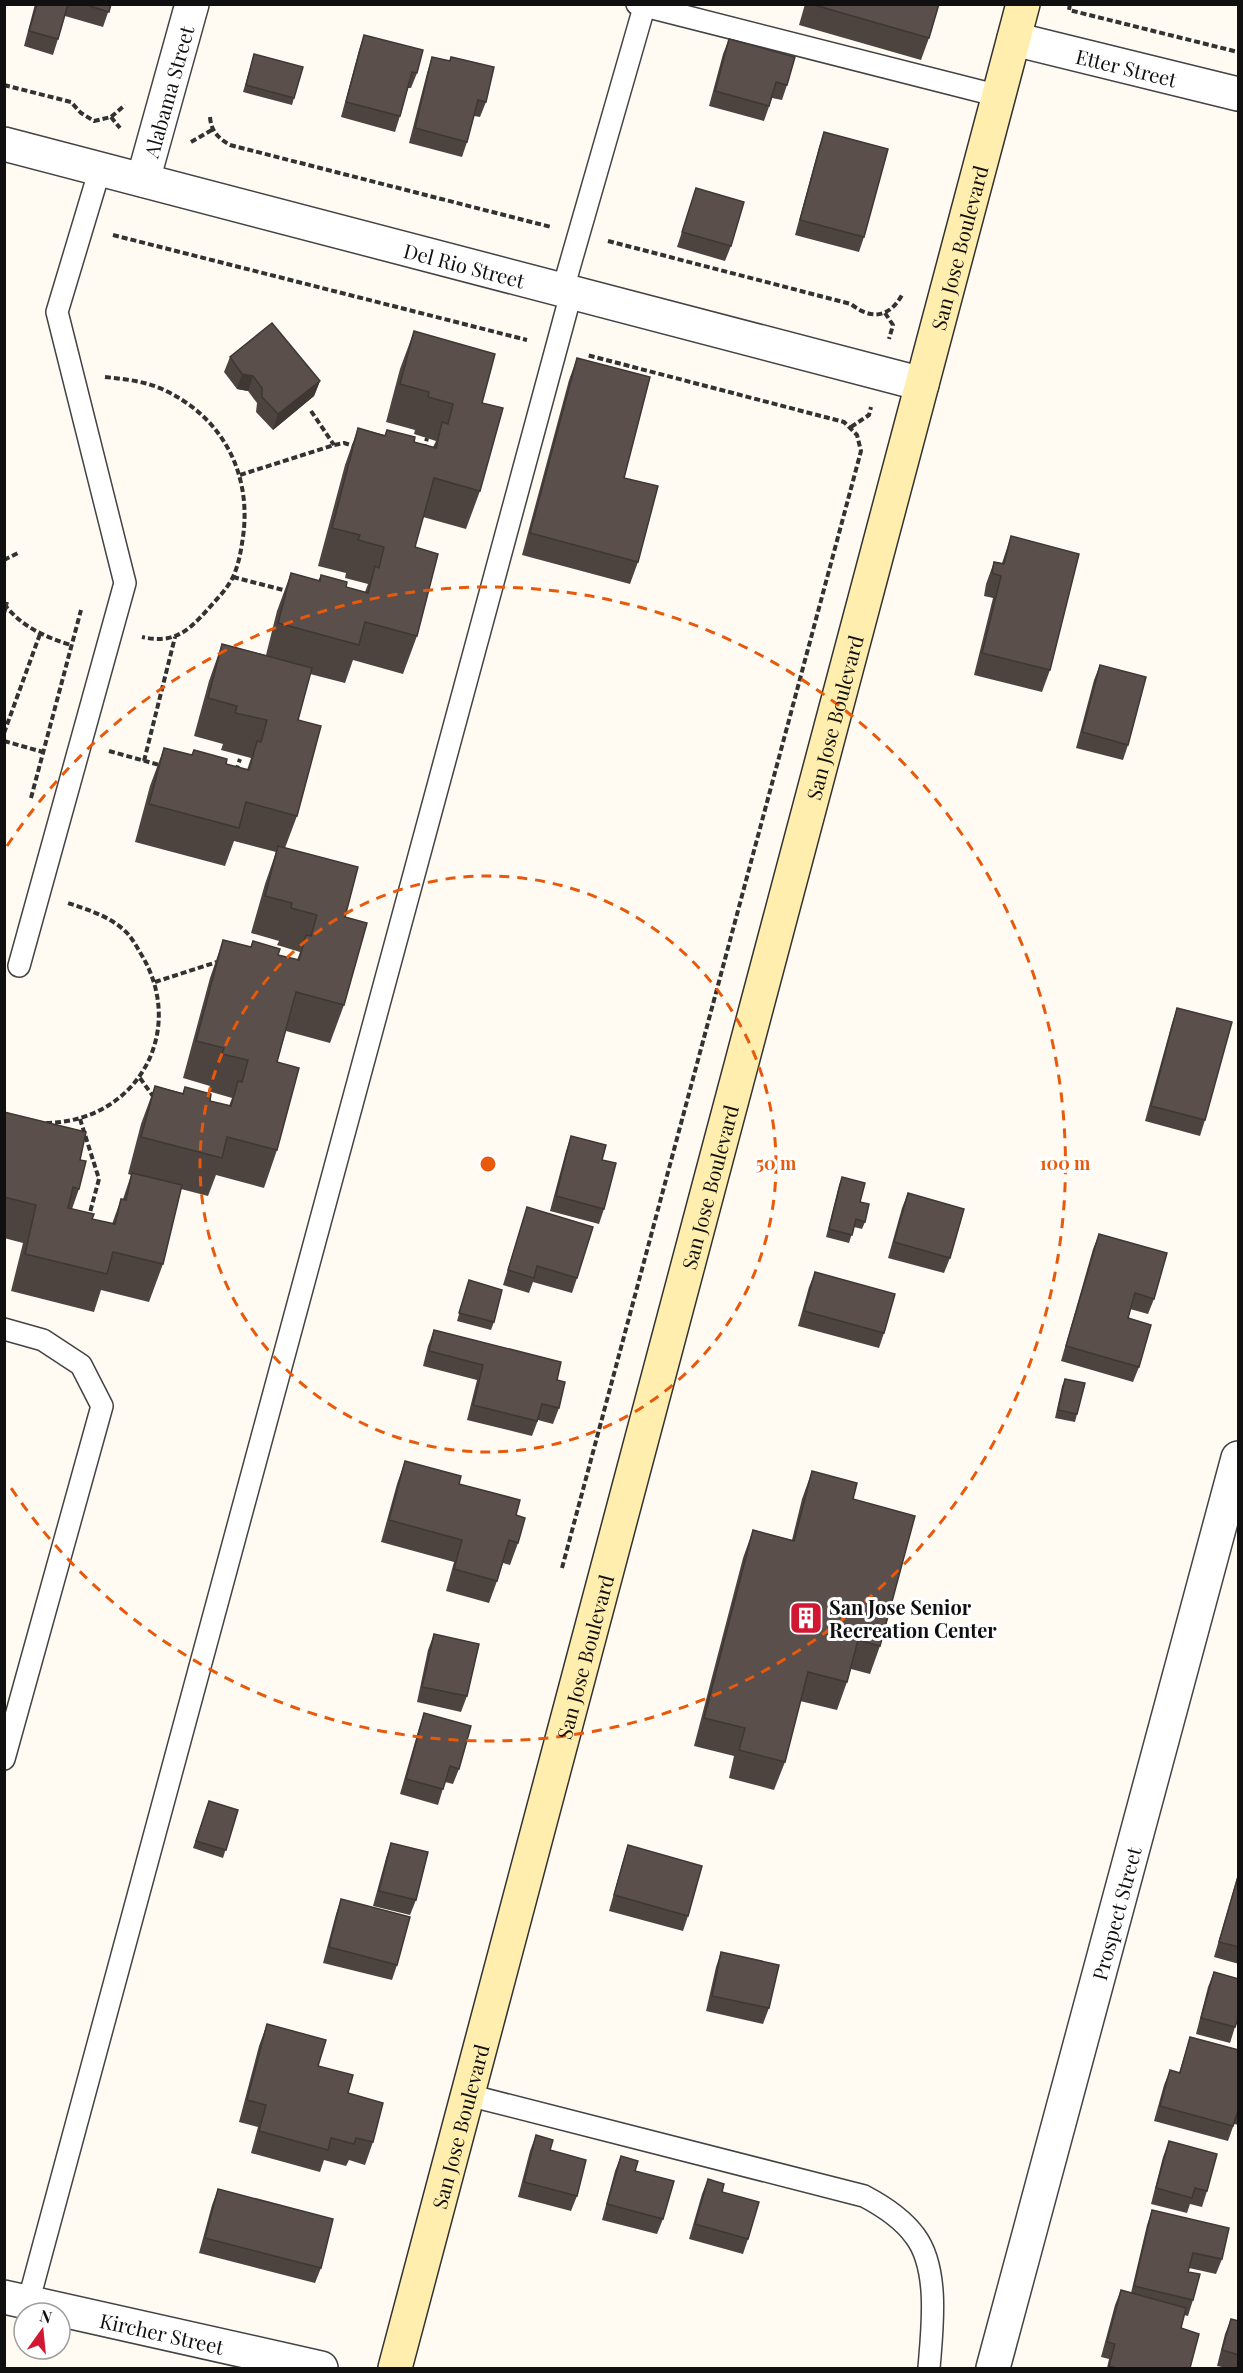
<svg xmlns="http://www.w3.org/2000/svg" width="1243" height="2373" font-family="'Playfair Display',serif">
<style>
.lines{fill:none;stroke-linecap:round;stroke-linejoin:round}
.lane-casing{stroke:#434343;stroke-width:24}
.street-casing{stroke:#434343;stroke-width:36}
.secondary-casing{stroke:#323232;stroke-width:36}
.path{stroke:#323232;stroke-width:4;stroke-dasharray:6 3;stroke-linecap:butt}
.lane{stroke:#fff;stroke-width:21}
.street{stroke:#fff;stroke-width:33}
.secondary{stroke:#ffeeae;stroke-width:33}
.wall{fill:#4d4440}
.shaded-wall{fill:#3f3734}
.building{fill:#5a4f4b;stroke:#3f3734;stroke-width:1.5}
.ring{fill:none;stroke:#e8590c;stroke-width:3;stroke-dasharray:10 8}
.labels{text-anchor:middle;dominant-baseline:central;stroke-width:6;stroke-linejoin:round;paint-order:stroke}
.street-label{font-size:20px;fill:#101010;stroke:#fff}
.poi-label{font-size:20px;font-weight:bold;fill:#101010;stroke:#fff;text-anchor:start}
.centre{fill:#e8590c;stroke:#fff;stroke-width:3}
.ring-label{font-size:18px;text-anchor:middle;font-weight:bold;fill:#e8590c;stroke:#fff;stroke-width:6;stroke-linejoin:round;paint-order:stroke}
</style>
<rect width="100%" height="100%" fill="#fffbf3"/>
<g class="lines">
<defs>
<g id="lane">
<polyline points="637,4 999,96"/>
<polyline points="563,289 645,4"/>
<polyline points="19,966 125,583 57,312 100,169"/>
<polyline points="4,1329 43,1340 81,1365 102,1406 4,1759"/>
<path d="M 468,2095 L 864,2196 C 883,2206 902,2218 915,2236 C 940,2269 932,2330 929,2368"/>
<polyline points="28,2303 572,290"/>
</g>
<g id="street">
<path id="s1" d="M 1014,39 L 1238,94"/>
<path id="s2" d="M 4,144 L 922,384"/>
<path id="s3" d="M 143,180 L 192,4"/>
<path id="s4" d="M 4,2297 L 321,2368"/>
<path id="s5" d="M 993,2368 L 1238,1458"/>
</g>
<g id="secondary">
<path id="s6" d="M 395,2368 L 1023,4"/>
</g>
</defs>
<use href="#lane" class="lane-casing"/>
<use href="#street" class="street-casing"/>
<use href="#secondary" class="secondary-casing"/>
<g class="path">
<polyline points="1070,4 1069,10 1238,52"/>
<polyline points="4,85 71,102 81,113 94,121 111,117 125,105"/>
<polyline points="111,117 120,128"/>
<path d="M 210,117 C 211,131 218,138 230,145 L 551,227"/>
<polyline points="191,142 212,130"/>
<polyline points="113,235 527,340"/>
<path d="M 608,241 L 851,304 C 871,320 889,318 902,295"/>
<polyline points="885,313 893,325 889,339"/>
<path d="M 105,377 C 124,379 144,381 162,389 C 222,416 252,473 243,537 C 241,550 239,564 233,577 C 227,589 217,599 208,609 C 188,632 173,644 142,637"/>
<polyline points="311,411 334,445"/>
<polyline points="851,427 869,415 871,407"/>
<polyline points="424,450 427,438"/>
<polyline points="240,475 334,445 344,443 354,446"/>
<polyline points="4,560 18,553"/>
<polyline points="233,577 287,591"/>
<path d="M 4,604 C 22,627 45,637 71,645"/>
<polyline points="4,733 40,634"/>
<polyline points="4,741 43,752"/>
<polyline points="109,751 163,766"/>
<polyline points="144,761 175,637"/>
<polyline points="236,771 240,759"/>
<polyline points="31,798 81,610"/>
<polyline points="155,982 217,962"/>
<polyline points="140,1078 155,1099"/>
<polyline points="80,1119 99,1179 89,1216"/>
<path d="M 46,1123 C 137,1122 188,1031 141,954 C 137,947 133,940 128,934 C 112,917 89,910 68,903"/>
<polyline points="562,1568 861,451 857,435 844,422 587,355"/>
</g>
<use href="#lane" class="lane"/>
<use href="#street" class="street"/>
<use href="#secondary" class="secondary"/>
</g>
<g class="wall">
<polygon points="35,4 111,4 103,27 65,16 53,55 24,46"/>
<polygon points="805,4 939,4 929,38 921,60 799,25"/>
<polygon points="364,35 417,73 411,88 408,88 400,116 395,132 341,117 359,50"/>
<polygon points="729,39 787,85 782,100 772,98 764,121 709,106 723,54"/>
<polygon points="254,54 294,98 292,105 243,92"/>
<polygon points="432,57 486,102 480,117 474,116 467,142 462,157 409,143 427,73"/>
<polygon points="824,132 864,237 859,252 795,235 819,147"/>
<polygon points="696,188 731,246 725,261 677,247"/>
<polygon points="414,331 482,403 480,491 466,529 423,517 415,547 417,636 403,674 353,660 345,683 310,674 298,720 297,816 285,848 345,917 344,1005 330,1043 286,1031 277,1062 277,1150 264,1188 216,1175 208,1196 181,1189 163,1264 149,1302 101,1290 94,1312 11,1291 23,1243 4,1238 4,1112 80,1160 79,1189 72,1209 92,1219 112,1224 121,1199 123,1199 131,1175 128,1174 141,1124 155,1086 183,1093 185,1087 210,1101 229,1106 232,1098 208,1091 210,1086 183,1078 210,978 223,940 251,947 253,941 278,955 297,960 300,952 277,945 279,941 251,933 265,884 276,852 234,841 225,866 135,842 150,786 164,748 192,755 194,750 226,764 247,770 251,758 221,750 223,744 194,736 209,681 222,644 266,655 277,611 291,573 318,581 321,575 346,587 365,592 368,584 345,578 346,573 318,566 345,465 358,428 385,435 387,430 414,442 433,447 436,441 414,434 415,430 386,422 400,369"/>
<polygon points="230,357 320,381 314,396 273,430 256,412 257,403 248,391 237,389 224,372"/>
<polygon points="577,358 624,478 638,562 630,584 522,555 569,380"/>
<polygon points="1011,536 1050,670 1042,692 974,675 993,598 984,596 986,584 994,562 1002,563"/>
<polygon points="1100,665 1128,745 1123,760 1076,748 1094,680"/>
<polygon points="1177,1008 1205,1120 1200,1136 1145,1121 1172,1023"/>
<polygon points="571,1136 602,1160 604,1209 599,1224 550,1211 566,1151"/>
<polygon points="842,1177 860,1202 865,1222 862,1229 854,1227 849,1243 826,1237 839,1185"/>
<polygon points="908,1193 950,1258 944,1273 888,1258 902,1208"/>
<polygon points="527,1207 577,1278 572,1293 533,1282 529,1293 503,1285"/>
<polygon points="1099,1234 1154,1299 1148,1314 1130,1309 1128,1318 1139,1367 1133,1382 1061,1361 1093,1249"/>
<polygon points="815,1272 884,1333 879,1348 798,1326 809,1287"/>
<polygon points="469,1280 494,1322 491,1330 457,1321"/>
<polygon points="434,1330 557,1380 559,1408 553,1424 538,1420 532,1436 467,1420 477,1380 423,1366 428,1346"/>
<polygon points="1065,1379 1077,1414 1075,1422 1055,1418 1062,1386"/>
<polygon points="405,1461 459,1484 516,1515 518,1543 510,1565 503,1563 497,1581 489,1603 446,1591 454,1562 381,1542 397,1484"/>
<polygon points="812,1471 853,1499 880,1646 870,1674 851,1669 847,1682 837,1710 800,1701 785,1762 774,1790 729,1778 734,1756 694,1746 743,1558 753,1530 792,1540 802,1499"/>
<polygon points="434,1634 467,1696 461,1712 417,1702 428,1650"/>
<polygon points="424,1713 459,1769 453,1784 445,1782 438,1805 400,1794 419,1728"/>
<polygon points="209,1801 238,1810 223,1858 193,1848"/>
<polygon points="391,1843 416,1900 410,1915 373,1906 386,1858"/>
<polygon points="628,1845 688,1916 683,1931 609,1911 623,1861"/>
<polygon points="1239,1871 1239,1964 1214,1957"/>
<polygon points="341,1899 397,1965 392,1980 323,1963 336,1914"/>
<polygon points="721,1952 769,2008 763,2024 706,2011 716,1967"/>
<polygon points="1214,1972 1235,2027 1230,2043 1196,2034 1208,1987"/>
<polygon points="267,2024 318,2066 348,2093 373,2142 365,2165 349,2160 346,2166 324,2160 320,2172 251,2153 258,2127 239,2122 259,2046"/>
<polygon points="1190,2037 1239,2050 1239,2125 1234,2124 1228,2141 1154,2121 1164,2085 1170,2070 1179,2073"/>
<polygon points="536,2135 550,2150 577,2196 571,2211 518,2197 530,2151"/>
<polygon points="1169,2141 1207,2191 1202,2207 1190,2204 1187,2213 1151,2204 1163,2157"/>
<polygon points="621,2156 635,2171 663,2219 657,2234 602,2220 615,2171"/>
<polygon points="708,2179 722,2192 748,2239 743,2254 689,2239 702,2194"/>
<polygon points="218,2189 321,2268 315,2283 199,2253 212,2205"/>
<polygon points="1152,2210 1222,2259 1216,2274 1189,2268 1188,2272 1193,2300 1188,2316 1184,2315 1181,2328 1190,2368 1107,2368 1109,2359 1101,2357 1115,2305 1121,2290 1131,2293 1147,2225"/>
<polygon points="1231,2319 1239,2321 1239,2368 1227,2368 1217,2366 1225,2334"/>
</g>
<g class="shaded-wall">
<polygon points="242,374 253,376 248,391 237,389"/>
<polygon points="320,381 314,396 273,430 278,414"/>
</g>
<g class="building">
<polygon points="37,4 68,4 58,39 29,31"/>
<polygon points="83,4 111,4 109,12"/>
<polygon points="811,4 939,4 929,38"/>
<polygon points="364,35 423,50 417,73 412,72 400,116 346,102"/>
<polygon points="729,39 795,57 787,85 776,82 769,106 715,91"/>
<polygon points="254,54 303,67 294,98 246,85"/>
<polygon points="432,57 450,61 451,57 494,67 486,102 478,100 467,142 415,128"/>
<polygon points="824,132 888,149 864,237 800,220"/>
<polygon points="696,188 744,202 731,246 682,232"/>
<polygon points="272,323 320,381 278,414 262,397 262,388 253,376 242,374 230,357"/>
<polygon points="414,331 495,354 482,403 503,408 480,491 434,478 415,547 438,554 417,636 365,622 359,645 278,623 291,573 320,581 321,575 347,582 346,587 368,593 375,566 379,568 384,547 358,540 360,535 332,528 358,428 385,436 387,430 415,437 414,442 436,448 442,422 448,424 453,404 428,397 429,392 400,384"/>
<polygon points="577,358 650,377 624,478 658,486 638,562 530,533"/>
<polygon points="1011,536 1079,554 1050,670 982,653 1001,576 992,573 994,562 1004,564"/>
<polygon points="4,602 8,603 4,618"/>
<polygon points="222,644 312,668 298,720 321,726 297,816 246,802 239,828 149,804 164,748 192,755 194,750 227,759 226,764 249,770 257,741 261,742 267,720 235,713 237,706 208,698"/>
<polygon points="1100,665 1146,677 1128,745 1082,732"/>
<polygon points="278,846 358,867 345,917 367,923 344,1005 296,992 277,1062 299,1068 277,1150 227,1137 222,1158 141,1137 155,1086 183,1094 185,1087 211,1094 210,1101 231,1106 238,1081 242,1082 248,1060 222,1054 224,1048 196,1041 223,940 251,947 253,941 280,949 278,955 299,960 306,935 311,936 317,915 291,908 292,903 265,896"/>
<polygon points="1177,1008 1232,1022 1205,1120 1151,1106"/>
<polygon points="4,1112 86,1132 80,1160 86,1161 79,1189 73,1187 68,1208 94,1214 92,1219 115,1224 121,1199 126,1200 132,1173 182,1185 163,1264 113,1252 107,1274 25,1254 36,1205 4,1197"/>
<polygon points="571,1136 606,1145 602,1160 616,1163 604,1209 556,1196"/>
<polygon points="842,1177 865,1183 860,1202 869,1204 865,1222 856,1219 852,1235 829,1229"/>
<polygon points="908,1193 964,1209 950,1258 894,1242"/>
<polygon points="527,1207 593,1227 577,1278 537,1266 534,1278 508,1270"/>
<polygon points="1099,1234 1167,1253 1154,1299 1135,1293 1128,1318 1151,1325 1139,1367 1066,1346"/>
<polygon points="815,1272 895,1294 884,1333 804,1311"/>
<polygon points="469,1280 502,1290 494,1322 459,1313"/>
<polygon points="434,1330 561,1362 557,1380 565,1382 559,1408 542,1404 537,1421 473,1405 483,1365 429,1351"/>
<polygon points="1065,1379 1085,1383 1077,1414 1058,1410"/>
<polygon points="405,1461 461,1476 459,1484 520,1500 516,1515 525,1518 518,1543 509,1540 497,1581 454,1569 462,1540 389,1520"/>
<polygon points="812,1471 857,1483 853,1499 915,1516 880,1646 858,1640 847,1682 808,1672 785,1762 739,1750 745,1728 704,1718 753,1530 794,1541"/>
<polygon points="434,1634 479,1644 467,1696 422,1687"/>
<polygon points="424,1713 471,1726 459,1769 450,1766 443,1789 406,1779"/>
<polygon points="209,1801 238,1810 226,1850 196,1841"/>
<polygon points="391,1843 428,1852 416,1900 379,1891"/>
<polygon points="628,1845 702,1866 688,1916 614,1895"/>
<polygon points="1239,1873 1239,1947 1219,1942"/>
<polygon points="341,1899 410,1917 397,1965 329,1947"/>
<polygon points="721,1952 779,1965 769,2008 712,1996"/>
<polygon points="1214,1972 1239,1979 1239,2016 1235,2027 1201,2018"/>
<polygon points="267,2024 326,2040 318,2066 353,2075 348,2093 383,2103 373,2142 356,2138 354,2144 331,2138 328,2150 259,2131 266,2105 247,2100"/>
<polygon points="1190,2037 1239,2050 1239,2108 1233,2126 1160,2106 1170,2070 1180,2073"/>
<polygon points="536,2135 553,2140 550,2150 586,2160 577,2196 524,2182"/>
<polygon points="1169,2141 1217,2154 1207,2191 1195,2188 1192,2198 1156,2188"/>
<polygon points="621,2156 638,2161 635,2171 674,2181 663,2219 607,2204"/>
<polygon points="708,2179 724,2184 722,2192 759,2202 748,2239 695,2224"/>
<polygon points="218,2189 333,2219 321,2268 205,2238"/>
<polygon points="1152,2210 1229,2228 1222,2259 1193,2253 1188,2272 1200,2274 1193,2300 1134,2286"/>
<polygon points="1121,2290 1186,2308 1181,2328 1199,2334 1190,2368 1116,2368 1109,2366 1115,2344 1107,2342"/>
<polygon points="1231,2319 1239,2321 1239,2355 1222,2350"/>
</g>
<g class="ring">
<circle cx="488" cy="1164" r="288"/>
<path d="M7 846A577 577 0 1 1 7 1482"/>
</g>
<defs>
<symbol id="building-square" viewBox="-11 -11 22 22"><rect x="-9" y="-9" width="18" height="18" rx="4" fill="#d11731" stroke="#fff"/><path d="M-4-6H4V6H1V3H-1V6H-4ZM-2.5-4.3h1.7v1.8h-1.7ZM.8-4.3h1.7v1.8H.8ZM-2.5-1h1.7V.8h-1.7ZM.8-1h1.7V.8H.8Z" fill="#fff"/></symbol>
</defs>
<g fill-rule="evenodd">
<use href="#building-square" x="787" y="1599" width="38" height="38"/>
</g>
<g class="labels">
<g class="street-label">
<text stroke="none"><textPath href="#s1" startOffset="116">Etter Street</textPath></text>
<text stroke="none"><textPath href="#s3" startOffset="92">Alabama Street</textPath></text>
<text stroke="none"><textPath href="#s6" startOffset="2194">San Jose Boulevard</textPath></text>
<text stroke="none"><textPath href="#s2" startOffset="476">Del Rio Street</textPath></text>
<text stroke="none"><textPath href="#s6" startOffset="1708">San Jose Boulevard</textPath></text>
<text stroke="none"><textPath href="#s6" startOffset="1222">San Jose Boulevard</textPath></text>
<text stroke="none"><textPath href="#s6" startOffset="736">San Jose Boulevard</textPath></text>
<text stroke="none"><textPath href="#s5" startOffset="471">Prospect Street</textPath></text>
<text stroke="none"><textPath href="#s6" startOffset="250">San Jose Boulevard</textPath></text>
<text stroke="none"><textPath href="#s4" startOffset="162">Kircher Street</textPath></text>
</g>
<g class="poi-label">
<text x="829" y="1606">San Jose Senior<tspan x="829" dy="23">Recreation Center</tspan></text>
</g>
</g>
<circle cx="488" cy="1164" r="9" class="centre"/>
<g class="ring-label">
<text x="776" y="1170">50 m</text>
<text x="1065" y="1170">100 m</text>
</g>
<rect width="1243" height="2373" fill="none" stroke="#101010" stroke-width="12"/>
<g transform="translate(42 2331) rotate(15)"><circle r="28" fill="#ffffff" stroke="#9f9f9f" stroke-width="1.5"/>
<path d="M0-4.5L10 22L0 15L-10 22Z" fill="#d11731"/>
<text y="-9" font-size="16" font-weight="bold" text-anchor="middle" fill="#101010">N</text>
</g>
</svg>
